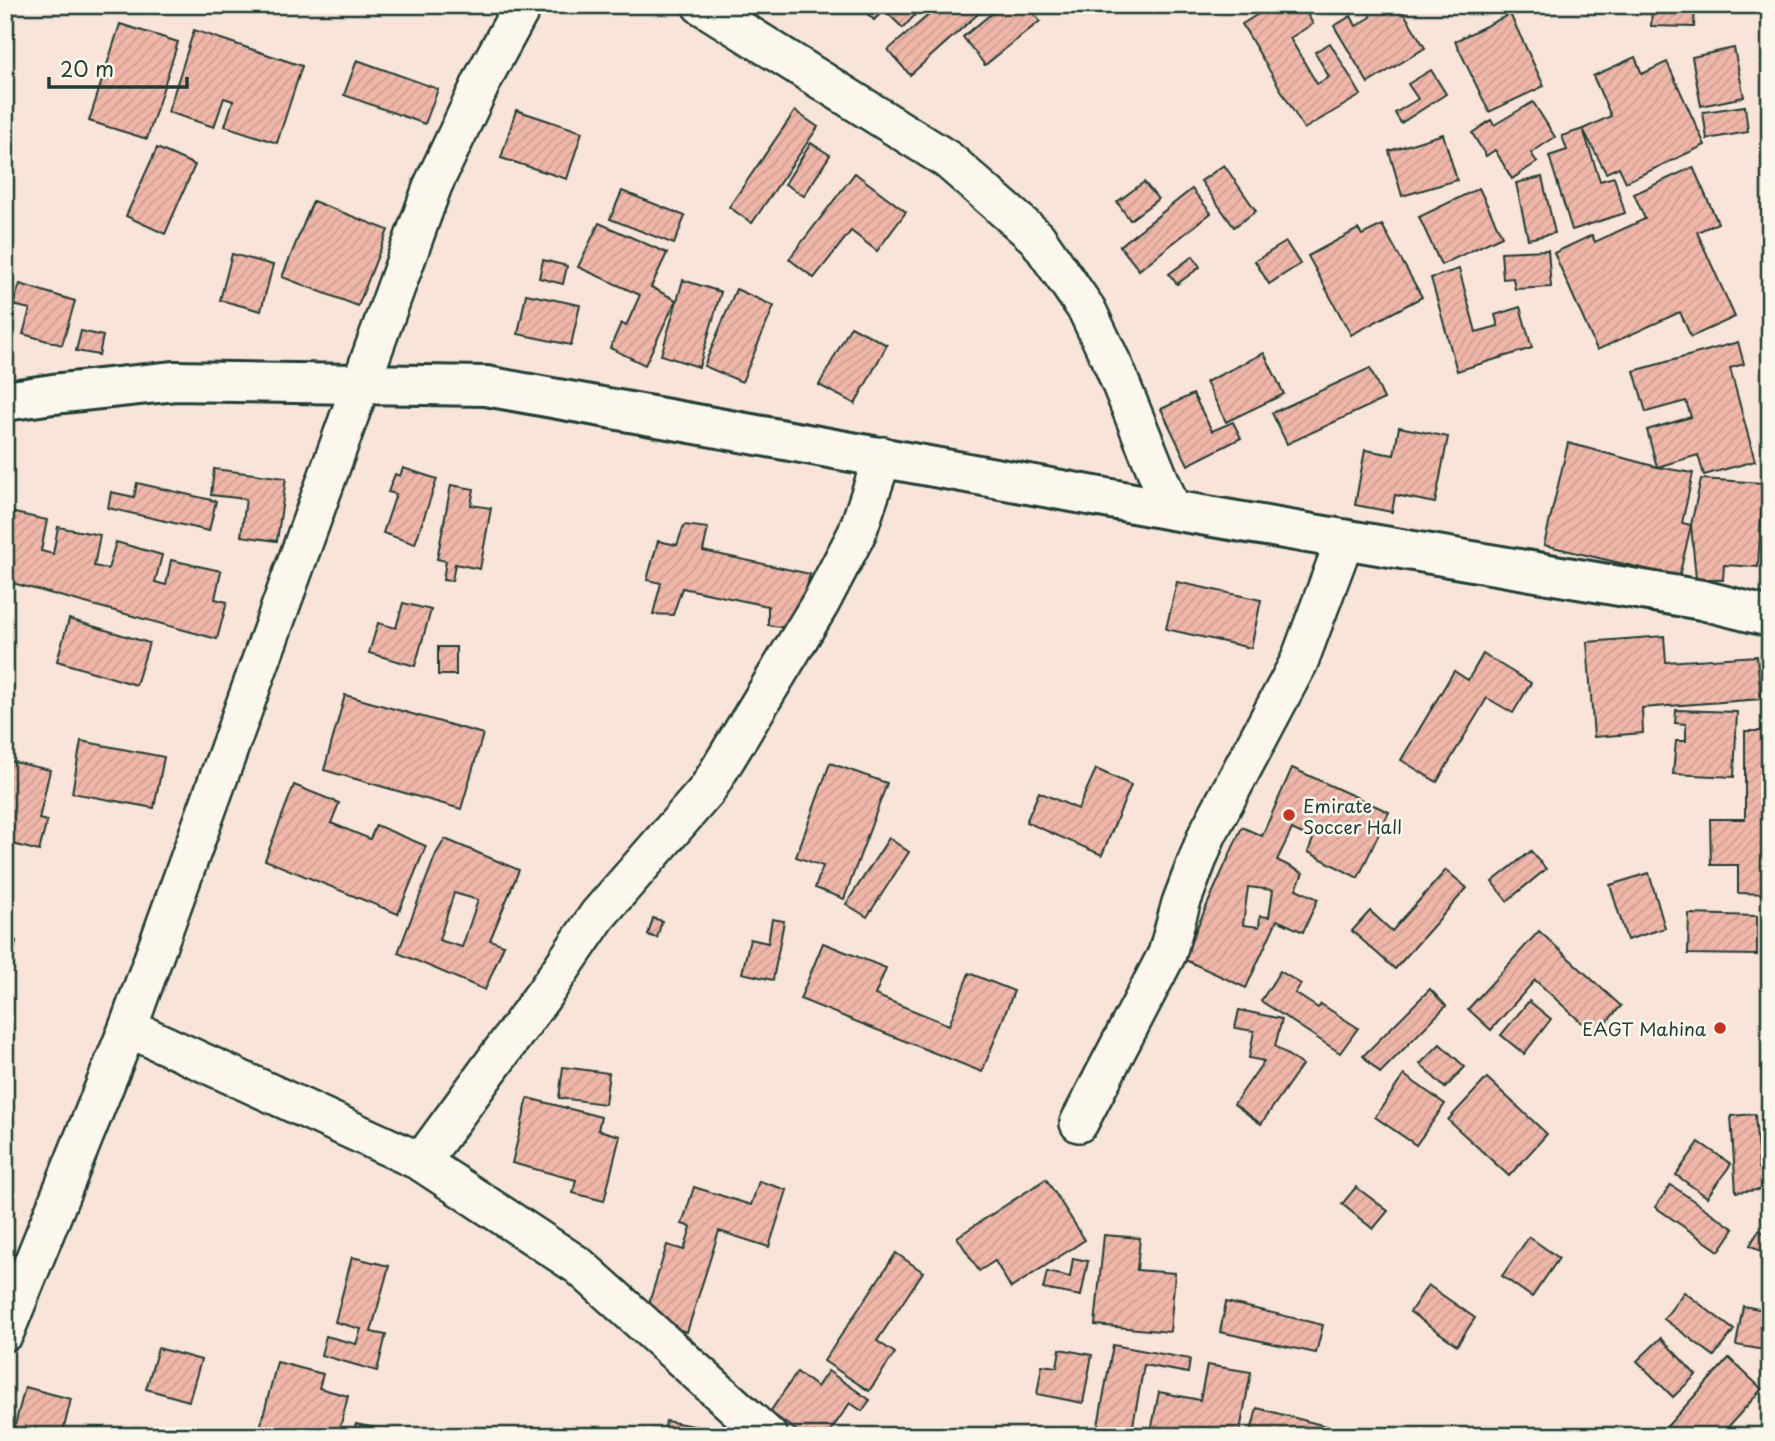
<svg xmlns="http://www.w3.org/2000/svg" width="1775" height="1441" font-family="'Playpen Sans',sans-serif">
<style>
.building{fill:url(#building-hatch);stroke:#1f3d34;stroke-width:2;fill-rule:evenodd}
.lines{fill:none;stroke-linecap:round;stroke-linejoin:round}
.minor-casing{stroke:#1f3d34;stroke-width:42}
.tertiary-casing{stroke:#1f3d34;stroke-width:44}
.minor{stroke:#fbf7ec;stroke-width:37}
.tertiary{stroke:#fbf7ec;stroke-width:38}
.poi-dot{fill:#c8321e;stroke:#fbf7ec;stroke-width:2.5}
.labels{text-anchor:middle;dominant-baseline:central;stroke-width:5;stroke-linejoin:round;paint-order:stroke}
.poi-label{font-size:18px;fill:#1f3d34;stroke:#fbf7ec;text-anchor:start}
</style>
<defs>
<pattern id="building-hatch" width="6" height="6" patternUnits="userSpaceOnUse" patternTransform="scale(1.75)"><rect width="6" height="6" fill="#f0b7a9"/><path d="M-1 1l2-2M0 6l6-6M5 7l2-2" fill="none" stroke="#cd9e92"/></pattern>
</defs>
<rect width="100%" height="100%" fill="#f8e4d8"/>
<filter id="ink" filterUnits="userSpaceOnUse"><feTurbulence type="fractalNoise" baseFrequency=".0143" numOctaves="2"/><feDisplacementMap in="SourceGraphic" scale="14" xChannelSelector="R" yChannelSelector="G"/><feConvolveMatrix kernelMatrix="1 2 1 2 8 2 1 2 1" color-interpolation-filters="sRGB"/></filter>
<g filter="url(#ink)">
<g class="building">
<polygon points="858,5 924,5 903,28 884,10 874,20"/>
<polygon points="940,5 988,5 910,75 888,50"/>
<polygon points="1002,5 1027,5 1040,21 985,65 963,37"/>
<polygon points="1273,5 1302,5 1313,24 1290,38 1317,84 1329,77 1315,52 1330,43 1361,95 1304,129 1242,24"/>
<polygon points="1364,5 1399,5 1425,48 1368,83 1334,26 1351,16 1356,26 1371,17"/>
<polygon points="1652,5 1695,5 1694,27 1651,26"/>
<polygon points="1510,14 1544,86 1489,112 1455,41"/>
<polygon points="120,24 178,42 147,139 89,121"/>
<polygon points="194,30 302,66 277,143 225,126 233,101 224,98 214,127 168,112"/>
<polygon points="1734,48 1744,97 1701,106 1692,57"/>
<polygon points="1635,57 1642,74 1667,62 1705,145 1626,182 1619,167 1606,173 1583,129 1611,116 1593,76"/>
<polygon points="357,60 438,89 425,124 344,95"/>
<polygon points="1431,70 1446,94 1401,123 1395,113 1418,99 1408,84"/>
<polygon points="1533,102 1555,137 1531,153 1537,162 1512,179 1495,150 1486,156 1472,133 1491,120 1494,125"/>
<polygon points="1745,106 1748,132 1707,139 1703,112"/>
<polygon points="516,110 582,132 567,179 501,158"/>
<polygon points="795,111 818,127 752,223 729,207"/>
<polygon points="1583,129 1600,181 1614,177 1625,213 1572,230 1549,156 1567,150 1562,136"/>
<polygon points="1443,134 1457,180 1402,196 1389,151"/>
<polygon points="811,143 830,155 804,196 785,184"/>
<polygon points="157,148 195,165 165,234 126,216"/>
<polygon points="1224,165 1256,211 1234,227 1201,181"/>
<polygon points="1693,167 1718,223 1697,232 1735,317 1691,337 1680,312 1597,350 1554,253 1592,235 1595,242 1645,219 1634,194"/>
<polygon points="855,173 906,212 877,251 851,231 814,278 789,259"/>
<polygon points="1542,177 1555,233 1528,239 1516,183"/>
<polygon points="1144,182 1158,199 1130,220 1117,202"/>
<polygon points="1479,188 1502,236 1441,265 1419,217"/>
<polygon points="1192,189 1211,213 1139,270 1120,246"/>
<polygon points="622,191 685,216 674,244 610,219"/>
<polygon points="313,201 388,230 358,306 282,277"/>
<polygon points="599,223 667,253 651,287 676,300 645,365 610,348 621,323 626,326 640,295 578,267"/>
<polygon points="1382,225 1422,297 1351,335 1308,256 1358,229 1362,235"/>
<polygon points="1286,242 1300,264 1269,284 1255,261"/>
<polygon points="1548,250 1551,287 1515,289 1513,278 1503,279 1501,252"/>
<polygon points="232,254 273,265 261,311 220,300"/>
<polygon points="1193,256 1200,267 1177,284 1169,274"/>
<polygon points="543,260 567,266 563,284 539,278"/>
<polygon points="1459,269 1476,332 1498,326 1495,315 1520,307 1532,348 1457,371 1431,278"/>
<polygon points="683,280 721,292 699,367 661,355"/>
<polygon points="20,284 75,301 62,345 23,334 30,309 13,305"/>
<polygon points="736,289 774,306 742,382 704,366"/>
<polygon points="526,294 580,305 571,345 518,334"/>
<polygon points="851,326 887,345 855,404 819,385"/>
<polygon points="81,331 103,336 99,355 76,351"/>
<polygon points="1738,342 1744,364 1730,368 1755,461 1704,475 1698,455 1657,467 1647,430 1691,417 1686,401 1646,412 1634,371"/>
<polygon points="1264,353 1284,394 1226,422 1206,382"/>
<polygon points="1370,368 1384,399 1287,444 1272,413"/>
<polygon points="1193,394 1212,431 1233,422 1241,438 1188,465 1161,409"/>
<polygon points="1399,427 1448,437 1435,503 1395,495 1392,512 1355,505 1365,450 1394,455"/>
<polygon points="1568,443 1657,467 1693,473 1682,523 1691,525 1679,577 1544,545"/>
<polygon points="403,468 437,479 415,544 383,533 396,494 388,492 395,474 400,476"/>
<polygon points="214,469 286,478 277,541 241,536 246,499 211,495"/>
<polygon points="1701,479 1763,483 1758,567 1724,565 1723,580 1696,579 1691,525"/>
<polygon points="137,483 216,501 209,531 108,508 111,492 134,497"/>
<polygon points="451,485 474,489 471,505 491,508 480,569 455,564 452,581 443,580 446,561 437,559"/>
<polygon points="5,511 47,520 41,551 53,554 58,527 100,535 94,566 108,569 116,542 162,555 155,582 166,585 171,560 221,571 215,599 227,602 217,639 5,581"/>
<polygon points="684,525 708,528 703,551 810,574 796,630 768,625 768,606 682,588 673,615 653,614 661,583 647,580 658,541 677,545"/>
<polygon points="1177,582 1261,600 1251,648 1166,629"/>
<polygon points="403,603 431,610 415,666 369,653 378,623 396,628"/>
<polygon points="69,619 149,643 136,685 57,661"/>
<polygon points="1664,636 1666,662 1757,656 1761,699 1642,708 1643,733 1594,737 1587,642"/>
<rect x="438" y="647" width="18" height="28"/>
<polygon points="1483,654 1531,683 1513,713 1487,698 1437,782 1401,760 1454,671 1468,680"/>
<polygon points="345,695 483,734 461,809 324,770"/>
<polygon points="1676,710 1737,712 1734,777 1673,774 1676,741 1686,741 1686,724 1675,723"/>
<polygon points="1745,731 1770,731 1770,894 1738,893 1738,865 1711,865 1710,819 1745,819"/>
<polygon points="81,741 164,757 154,808 72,793"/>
<polygon points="5,760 50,770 39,819 47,821 39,851 5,842"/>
<polygon points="830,763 887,783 844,899 815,888 823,866 796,857"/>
<path d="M 1292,768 L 1389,812 L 1358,878 L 1308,852 L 1313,839 L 1292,829 L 1277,860 L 1303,873 L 1296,889 L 1318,899 L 1303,932 L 1277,920 L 1246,988 L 1183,959 L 1242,827 L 1262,836 ZM 1248,887 L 1273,890 L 1269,917 L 1260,916 L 1259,927 L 1243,925 Z"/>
<polygon points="1096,769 1131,785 1102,855 1026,822 1039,792 1078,809"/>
<polygon points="294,785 339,803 331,823 370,839 376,825 426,846 398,914 265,860"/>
<polygon points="889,838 909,852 867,917 846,904"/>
<path d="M 445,839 L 519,870 L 490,940 L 504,945 L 485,990 L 398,953 L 436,854 ZM 454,893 L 478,900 L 462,947 L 439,940 Z"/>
<polygon points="1531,851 1546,869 1507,901 1492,882"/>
<polygon points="1446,870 1467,888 1395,969 1352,931 1370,911 1392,931"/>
<polygon points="1649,873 1665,928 1627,940 1610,885"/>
<polygon points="5,887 12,888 5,922"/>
<polygon points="1689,914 1757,916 1757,955 1688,954"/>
<polygon points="653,918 662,921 657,938 648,935"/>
<polygon points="772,919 784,921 773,980 742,973 750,939 768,943"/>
<polygon points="1539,931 1621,1006 1595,1035 1535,980 1491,1030 1468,1009"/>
<polygon points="5,939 16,941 10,974 5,973"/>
<polygon points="823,943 886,968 875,995 949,1025 969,973 1014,991 982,1072 800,999"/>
<polygon points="1280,971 1301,984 1295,993 1318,1008 1321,1004 1358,1028 1340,1053 1261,1001"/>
<polygon points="1430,989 1446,1006 1380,1073 1363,1056"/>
<polygon points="1529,1001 1551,1019 1524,1054 1501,1035"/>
<polygon points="1239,1010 1282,1019 1275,1046 1302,1065 1261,1124 1234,1104 1264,1061 1249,1058 1254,1031 1235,1028"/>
<polygon points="1440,1044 1465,1067 1445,1088 1420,1064"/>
<polygon points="563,1067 609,1073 605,1104 559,1098"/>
<polygon points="1404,1075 1445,1104 1416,1145 1375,1117"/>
<polygon points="1487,1078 1547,1134 1509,1176 1448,1120"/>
<polygon points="528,1098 601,1117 598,1130 620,1136 604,1201 573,1193 576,1180 512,1163"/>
<polygon points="1755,1114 1759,1168 1770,1168 1770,1189 1736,1192 1731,1116"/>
<polygon points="1699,1142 1731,1164 1707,1197 1676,1175"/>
<polygon points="1046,1179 1085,1240 1011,1288 995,1261 979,1271 957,1237"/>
<polygon points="759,1181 787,1190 769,1247 719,1231 687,1332 644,1319 667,1245 684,1250 691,1227 682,1224 694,1187 751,1205"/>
<polygon points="1671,1185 1734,1229 1719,1251 1655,1207"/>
<polygon points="1356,1187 1388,1211 1373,1229 1342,1204"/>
<polygon points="1759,1230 1770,1237 1770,1256 1750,1245"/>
<polygon points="1104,1235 1140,1238 1137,1270 1175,1273 1170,1332 1095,1325"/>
<polygon points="1529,1237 1559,1258 1532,1297 1502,1276"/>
<polygon points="896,1253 923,1272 877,1341 895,1353 869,1391 824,1361"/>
<polygon points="352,1257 389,1266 371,1332 386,1335 377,1371 321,1355 326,1336 356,1344 361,1329 335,1322"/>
<polygon points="1073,1258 1088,1261 1081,1296 1043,1289 1047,1272 1070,1277"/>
<polygon points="1428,1285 1475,1318 1457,1345 1410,1312"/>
<polygon points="1684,1292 1734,1330 1714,1356 1664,1319"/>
<polygon points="1226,1302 1323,1325 1316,1353 1220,1332"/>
<polygon points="1743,1306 1770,1311 1770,1351 1736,1345"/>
<polygon points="1661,1338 1696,1375 1673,1397 1637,1361"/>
<polygon points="1113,1345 1190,1359 1188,1373 1144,1365 1131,1436 1096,1436"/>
<polygon points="158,1348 201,1360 189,1401 146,1389"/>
<polygon points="1060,1349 1092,1355 1083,1403 1037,1394 1042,1365 1057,1367"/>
<polygon points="1729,1358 1762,1389 1720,1436 1667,1436 1662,1432"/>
<polygon points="277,1362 323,1374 319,1388 348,1396 338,1436 258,1436"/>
<polygon points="1207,1365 1251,1372 1239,1436 1150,1436 1159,1392 1200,1400"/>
<polygon points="828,1371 870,1400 862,1411 850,1403 827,1436 804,1436 770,1412 797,1372 817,1387"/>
<polygon points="25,1387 71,1399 62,1436 12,1436"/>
<polygon points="1257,1408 1337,1429 1335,1436 1250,1436"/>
<polygon points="666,1421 732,1433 731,1436 663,1436"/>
<polygon points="356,1424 380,1429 379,1436 353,1436"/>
</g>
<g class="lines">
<defs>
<g id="minor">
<polyline points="523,5 487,71 433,185 128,1028 421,1162 579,1266 768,1436"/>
<polyline points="701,5 948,160 1037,238 1087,310 1114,367 1172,510"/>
<polyline points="1079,1123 1167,954 1181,903 1207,835 1299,662 1345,539"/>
<polyline points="421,1162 544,994 598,915 707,790 820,604 857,533 883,456"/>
<polyline points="5,1332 128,1028"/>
</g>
<polyline id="tertiary" points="5,401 53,394 175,381 486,386 1172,510 1702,600 1770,617"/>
</defs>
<use href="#minor" class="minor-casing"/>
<use href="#tertiary" class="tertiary-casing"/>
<use href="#minor" class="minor"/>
<use href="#tertiary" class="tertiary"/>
</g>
</g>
<g class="poi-dot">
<circle cx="1289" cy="815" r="7"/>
<circle cx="1720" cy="1028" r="7"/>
</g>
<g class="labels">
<g class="poi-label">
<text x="1303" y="805">Emirate<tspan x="1303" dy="21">Soccer Hall</tspan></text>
<text x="1706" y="1028" text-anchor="end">EAGT Mahina</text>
</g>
</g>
<rect width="1775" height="1441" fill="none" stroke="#fbf7ec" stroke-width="28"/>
<rect x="14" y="14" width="1747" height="1413" fill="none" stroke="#1f3d34" stroke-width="2.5" filter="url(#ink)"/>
<path d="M49 77v10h138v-10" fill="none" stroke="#1f3d34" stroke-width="3.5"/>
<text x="60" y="77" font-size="21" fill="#1f3d34" stroke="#fbf7ec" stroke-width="5" paint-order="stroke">20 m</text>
</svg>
